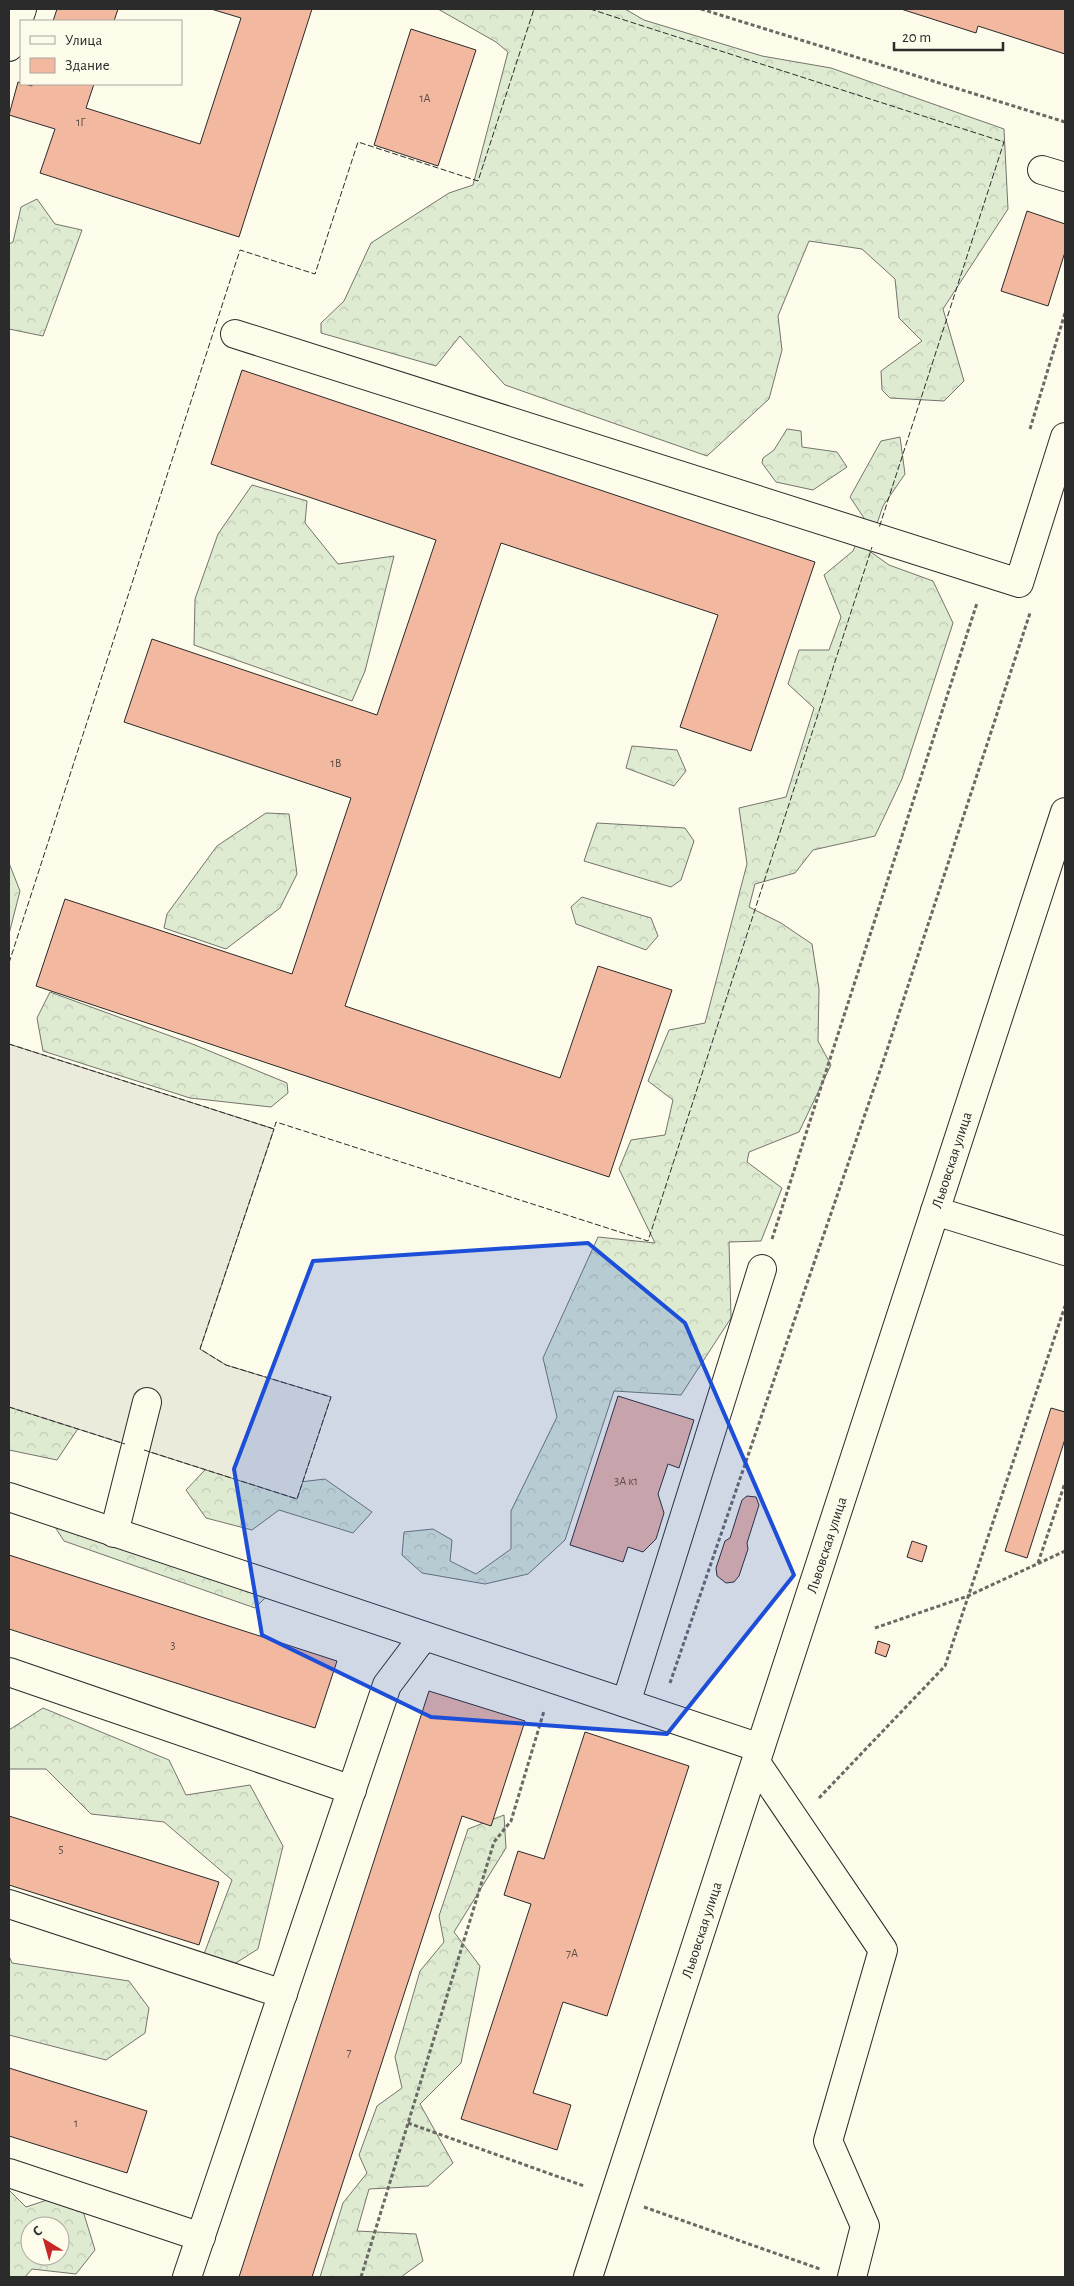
<svg xmlns="http://www.w3.org/2000/svg" width="1074" height="2286" font-family="'Alegreya Sans',sans-serif">
<style>
.forest{fill:url(#forest-crowns);stroke:#74746e;fill-rule:evenodd}
.parking{fill:#eceadb;stroke:#74746e}
.building{fill:#f2b8a0;stroke:#2b2b2b}
.lines{fill:none;stroke-linecap:round;stroke-linejoin:round}
.minor-casing{stroke:#2b2b2b;stroke-width:30}
.major-casing{stroke:#2b2b2b;stroke-width:30}
.path{stroke:#6a6964;stroke-width:3;stroke-dasharray:4 2.5;stroke-linecap:butt}
.minor{stroke:#fdfbea;stroke-width:28}
.major{stroke:#fdfbea;stroke-width:28}
.fence{stroke:#2b2b2b;stroke-width:1;stroke-dasharray:6 2.5;stroke-linecap:butt}
.marked{fill:#1d4ed8;fill-opacity:0.2;stroke:#1d4ed8;stroke-width:4;stroke-linejoin:round}
.labels{text-anchor:middle;dominant-baseline:central;stroke-width:4;stroke-linejoin:round;paint-order:stroke}
.number-label{font-size:12px;fill:#5d4e48}
.street-label{font-size:15px;fill:#2b2b2b;stroke:#fdfbea}
</style>
<defs>
<pattern id="forest-crowns" width="20" height="18" patternUnits="userSpaceOnUse" patternTransform="scale(1.25)"><rect width="20" height="18" fill="#deebd1"/><path d="M2 6a3 3 0 1 1 6 0M12 15a3 3 0 1 1 6 0" fill="none" stroke="#bfcab4"/></pattern>
</defs>
<rect width="100%" height="100%" fill="#fdfbea"/>
<g class="forest">
<polygon points="438,9 625,9 644,20 762,56 831,68 1004,129 1008,209 943,309 964,381 944,401 890,398 882,390 881,371 922,341 899,318 895,279 862,249 809,241 778,316 782,350 769,399 707,456 505,385 460,336 436,366 321,333 321,323 344,301 371,243 449,193 473,185 508,52 496,42"/>
<polygon points="37,199 55,224 82,230 43,336 9,329 9,244 13,242 21,207"/>
<polygon points="787,429 801,431 802,447 837,452 847,467 813,490 776,482 762,463 763,458 774,450"/>
<polygon points="900,437 905,474 883,506 868,550 889,565 933,581 953,623 902,779 875,836 813,850 795,873 755,884 749,907 781,923 812,944 819,989 818,1041 831,1065 799,1132 749,1152 747,1162 782,1188 761,1241 729,1242 731,1318 681,1395 614,1391 565,1540 528,1574 485,1584 422,1573 402,1555 404,1532 433,1529 452,1540 450,1561 476,1574 511,1549 511,1511 557,1417 543,1358 598,1237 655,1243 619,1169 631,1140 665,1135 673,1100 648,1081 669,1030 705,1023 747,864 739,808 786,797 814,708 788,684 799,650 829,650 841,617 824,575 853,551 866,521 850,497 881,441"/>
<polygon points="252,485 307,501 305,523 338,564 394,556 365,671 352,701 194,645 195,599 218,534"/>
<polygon points="632,746 677,750 686,771 674,786 626,768"/>
<polygon points="266,813 289,814 297,874 280,908 226,949 164,928 167,914 217,846"/>
<polygon points="597,823 685,828 694,841 681,880 671,887 584,861"/>
<polygon points="9,863 20,891 9,934"/>
<polygon points="582,897 651,918 658,936 646,950 576,924 571,907"/>
<polygon points="50,992 195,1045 287,1083 288,1093 271,1107 190,1098 43,1051 37,1018"/>
<polygon points="9,1402 79,1427 57,1460 9,1450"/>
<polygon points="220,1454 283,1484 325,1479 372,1512 353,1533 279,1510 252,1530 206,1518 186,1490"/>
<polygon points="50,1519 268,1595 255,1608 64,1541"/>
<polygon points="43,1708 169,1760 186,1795 250,1785 283,1846 258,1949 223,1971 204,1954 232,1880 164,1822 91,1814 46,1769 9,1769 9,1730"/>
<polygon points="504,1815 506,1848 454,1932 480,1966 461,2063 420,2104 453,2163 428,2186 369,2189 357,2231 416,2234 423,2261 401,2277 320,2277 343,2203 367,2173 359,2155 377,2106 402,2088 395,2057 420,1971 444,1942 439,1916 468,1829"/>
<polygon points="9,1956 12,1963 129,1981 149,2008 145,2033 106,2060 9,2035"/>
<path d="M 9,2190 L 26,2207 L 53,2198 L 83,2211 L 95,2250 L 76,2274 L 32,2269 L 25,2277 L 9,2277 ZM 30,2226 L 60,2226 L 60,2256 L 30,2256 Z"/>
</g>
<polygon class="parking" points="9,1044 274,1129 200,1349 226,1365 331,1397 297,1499 9,1407"/>
<g class="building">
<polygon points="57,9 118,9 114,21 53,21"/>
<polygon points="211,9 312,9 239,237 40,173 55,129 9,115 18,82 32,86 32,84 94,84 86,108 200,144 241,18"/>
<polygon points="901,9 1065,9 1065,54 978,26 976,33"/>
<polygon points="411,29 476,50 438,166 374,145"/>
<polygon points="1027,211 1065,224 1065,252 1048,306 1001,291"/>
<polygon points="242,370 815,562 751,751 680,727 718,615 501,543 423,774 345,1006 560,1078 598,966 672,990 609,1177 36,986 65,899 292,974 351,798 124,722 152,639 377,715 436,540 211,464"/>
<polygon points="618,1396 694,1420 679,1468 668,1464 658,1494 664,1513 656,1539 643,1552 628,1547 623,1562 570,1545"/>
<polygon points="1051,1408 1065,1412 1065,1439 1027,1558 1005,1551"/>
<polygon points="747,1496 756,1497 759,1505 747,1543 748,1549 739,1576 734,1582 726,1583 717,1576 716,1568 725,1541 730,1538 742,1500"/>
<polygon points="912,1541 927,1546 922,1562 907,1557"/>
<polygon points="9,1555 337,1661 315,1728 9,1629"/>
<polygon points="878,1641 890,1645 886,1657 875,1653"/>
<polygon points="429,1691 525,1721 491,1826 462,1816 312,2277 239,2277"/>
<polygon points="585,1732 689,1766 607,2016 563,2002 533,2093 571,2105 557,2150 461,2119 531,1904 504,1895 518,1851 544,1859"/>
<polygon points="9,1816 219,1882 199,1945 9,1885"/>
<polygon points="9,2068 147,2111 127,2173 9,2136"/>
</g>
<g class="lines">
<defs>
<g id="minor">
<polyline points="9,47 22,9"/>
<polyline points="1042,170 1065,177"/>
<polyline points="235,334 1019,583 1065,437"/>
<polyline points="935,1211 1065,1251"/>
<polyline points="9,1497 760,1748"/>
<polyline points="114,1533 147,1402"/>
<polyline points="9,1672 352,1790"/>
<polyline points="626,1703 762,1269"/>
<polyline points="757,1764 883,1950 828,2141 865,2226 852,2277"/>
<polyline points="9,1904 283,1994"/>
<polyline points="9,2173 201,2237"/>
<polyline points="187,2277 387,1685 424,1636"/>
</g>
<polyline id="major" points="588,2277 1065,812"/>
</defs>
<use href="#minor" class="minor-casing"/>
<use href="#major" class="major-casing"/>
<g class="path">
<polyline points="701,9 1065,122"/>
<polyline points="1030,429 1065,313"/>
<polyline points="772,1239 977,603"/>
<polyline points="1038,1563 1065,1483"/>
<polyline points="875,1628 968,1596 1065,1551"/>
<polyline points="670,1683 886,1053 1030,613"/>
<polyline points="819,1798 945,1666 1065,1306"/>
<polyline points="408,2123 584,2186"/>
<polyline points="644,2207 820,2269"/>
<polyline points="361,2277 494,1842 511,1821 544,1711"/>
</g>
<use href="#minor" class="minor"/>
<use href="#major" class="major"/>
<g class="fence">
<polyline points="590,9 1004,142 879,528"/>
<polyline points="9,963 240,250 315,274 358,142 478,181 534,9"/>
<polyline points="9,1044 274,1129 276,1122 648,1241 872,547"/>
<polyline points="9,1407 125,1444"/>
<polyline points="144,1450 297,1499 331,1397 226,1365 200,1349 274,1129"/>
</g>
</g>
<path class="marked" d="M 588,1243 L 685,1323 L 794,1575 L 667,1734 L 431,1717 L 262,1635 L 234,1469 L 313,1261 Z"/>
<g class="labels">
<g class="number-label">
<text x="425" y="98">1А</text>
<text x="81" y="122">1Г</text>
<text x="336" y="763">1В</text>
<text x="626" y="1481">3А к1</text>
<text x="173" y="1645">3</text>
<text x="61" y="1849">5</text>
<text x="572" y="1953">7А</text>
<text x="349" y="2052">7</text>
<text x="76" y="2123">1</text>
</g>
<g class="street-label">
<text transform="translate(952 1160) rotate(-72)">Львовская улица</text>
<text transform="translate(827 1545) rotate(-72)">Львовская улица</text>
<text transform="translate(702 1930) rotate(-72)">Львовская улица</text>
</g>
</g>
<rect width="1074" height="2286" fill="none" stroke="#2b2b2b" stroke-width="20"/>
<rect x="20" y="20" width="162" height="65" fill="#fdfbea" stroke="#a9a89e"/>
<rect x="30" y="36" width="25" height="8" fill="#fdfbea" stroke="#a9a89e"/>
<text x="65" y="45" font-size="15" fill="#2b2b2b">Улица</text>
<rect x="30" y="58" width="25" height="15" fill="#f2b8a0" stroke="#a9a89e"/>
<text x="65" y="70" font-size="15" fill="#2b2b2b">Здание</text>
<g transform="translate(45 2241) rotate(323)"><circle r="24" fill="#fdfbea" stroke="#a9a89e"/>
<path d="M0-4L9 19L0 12L-9 19Z" fill="#c62828"/>
<text y="-8" font-size="14" font-weight="bold" text-anchor="middle" fill="#2b2b2b">С</text>
</g>
<path d="M894 42v8h109v-8" fill="none" stroke="#2b2b2b" stroke-width="2.5"/>
<text x="902" y="42" font-size="15" fill="#2b2b2b" stroke="#fdfbea" stroke-width="4" paint-order="stroke">20 m</text>
</svg>
